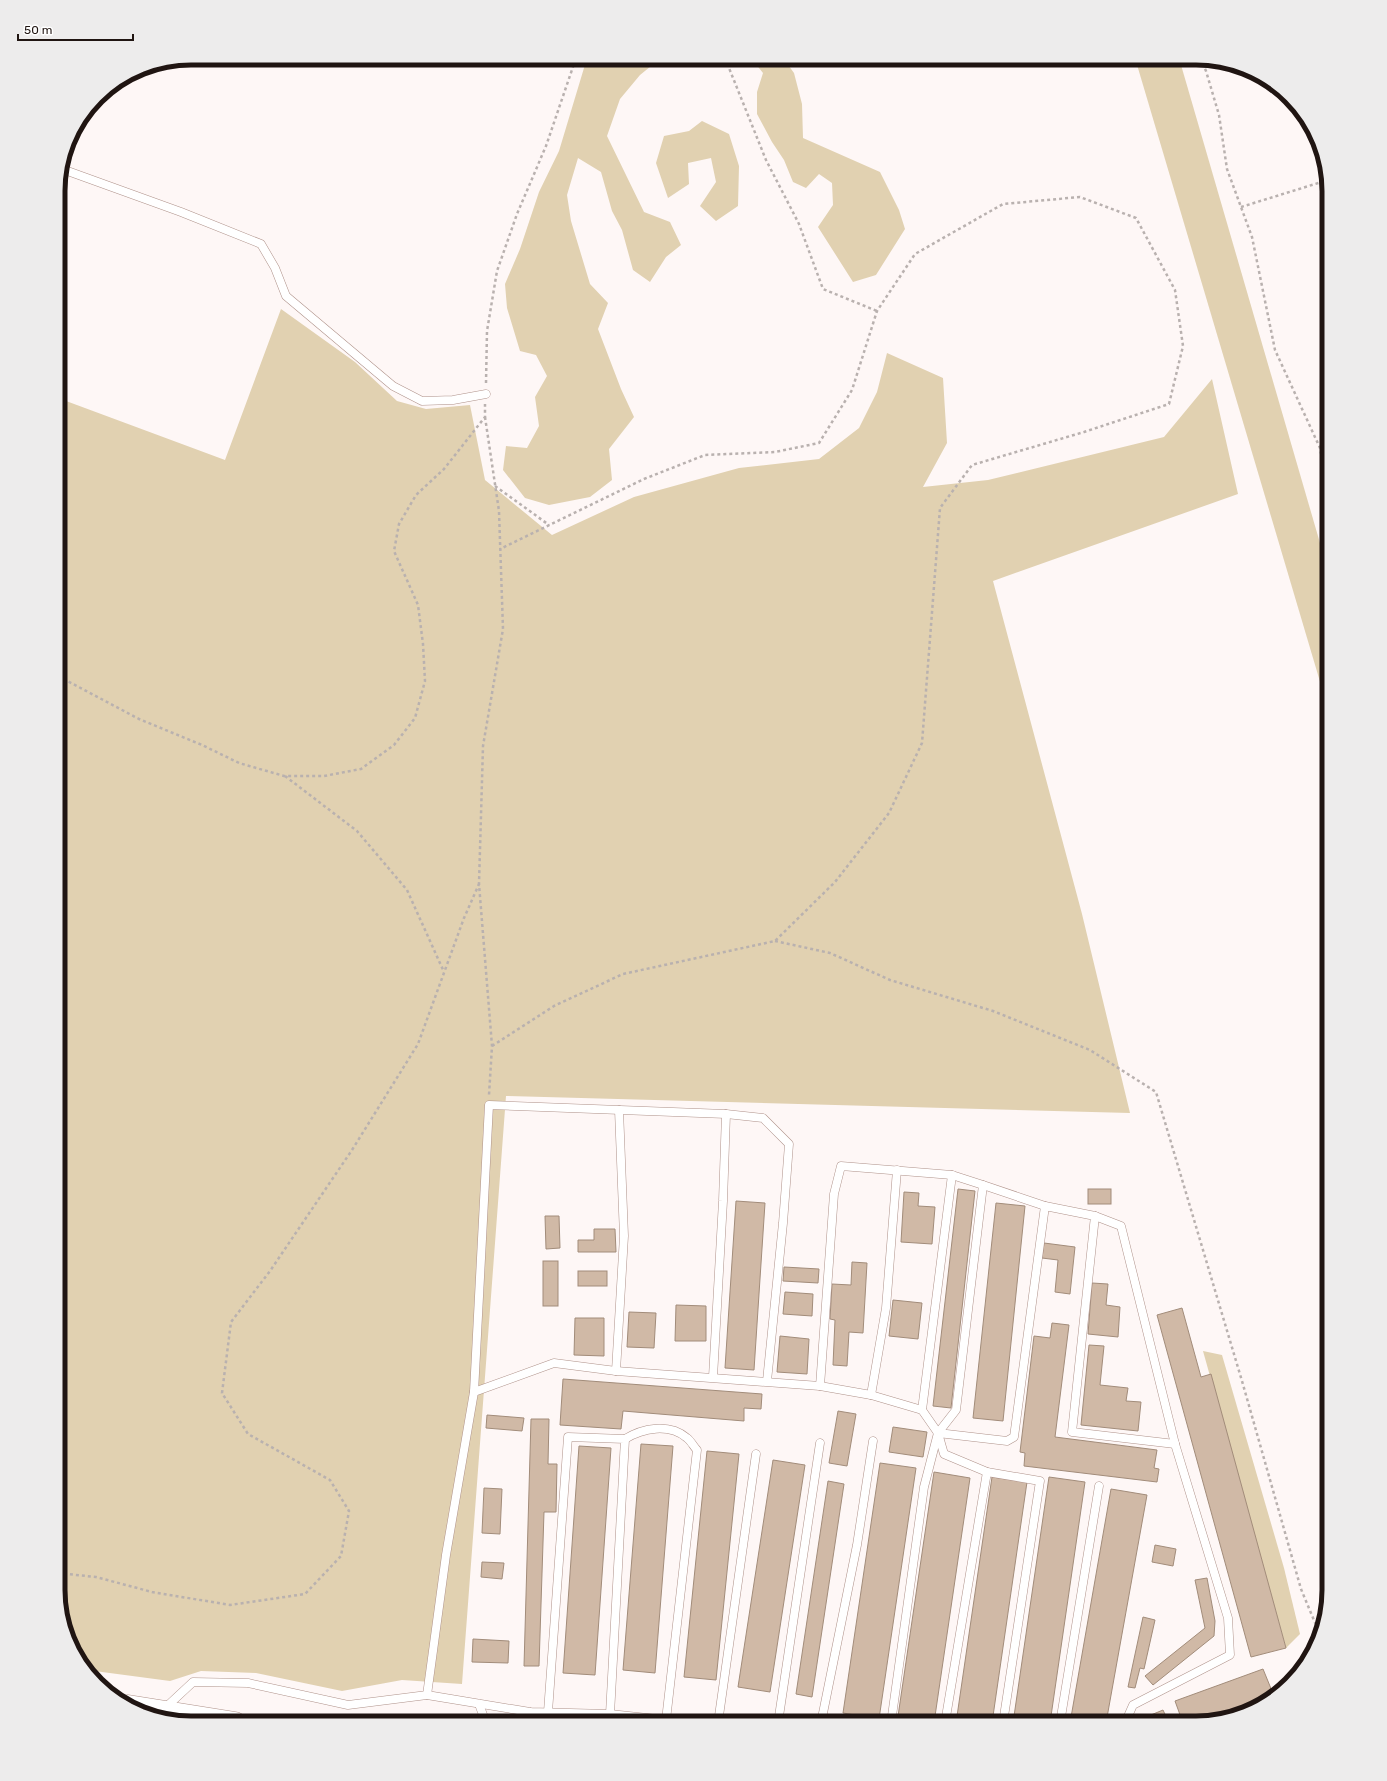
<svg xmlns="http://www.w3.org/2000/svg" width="1387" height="1781" font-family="Rubik,sans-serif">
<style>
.green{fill:#e1d1b1}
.building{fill:#d0b9a6;stroke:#a28c7a}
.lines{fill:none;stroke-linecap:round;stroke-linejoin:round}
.lane-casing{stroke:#af928a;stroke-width:9}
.secondary-casing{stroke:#af928a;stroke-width:23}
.path{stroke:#b9b1af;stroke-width:2.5;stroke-dasharray:3 3;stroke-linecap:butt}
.lane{stroke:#fff;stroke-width:8}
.secondary{stroke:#fff;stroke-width:22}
.rim{fill:none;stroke:#201512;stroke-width:5}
</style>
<rect width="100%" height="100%" fill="#fef7f6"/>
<g class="green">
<polygon points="587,58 661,58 640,75 620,99 607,136 644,212 670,222 681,245 666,257 650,282 633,270 622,230 612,211 601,172 578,158 567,195 571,221 590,284 608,303 598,329 621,389 634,417 609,449 612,480 590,497 549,505 525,498 503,470 506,446 527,448 539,426 535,397 547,376 536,355 520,351 507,308 505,284 520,249 539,192 559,151"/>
<polygon points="751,58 783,58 794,73 802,104 803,138 880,172 899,210 905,229 876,275 853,282 818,227 833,205 832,183 819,174 806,188 793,182 784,160 772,142 757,114 757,92 763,73"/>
<polygon points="1135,58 1179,58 1329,574 1329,712"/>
<polygon points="702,121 729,134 739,166 738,206 716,221 700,206 716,182 711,158 688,163 689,184 668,198 656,163 664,136 689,131"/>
<polygon points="281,309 355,362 397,401 426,409 470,405 485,480 552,535 634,497 739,468 819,459 859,428 877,392 887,353 943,378 947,443 923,487 988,480 1164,437 1212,379 1238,494 993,581 1082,914 1130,1113 506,1096 462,1684 402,1680 342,1691 256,1673 201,1671 170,1681 87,1670 80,1664 63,1625 58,1590 58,398 225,460"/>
<polygon points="1203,1351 1222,1355 1284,1568 1300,1634 1286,1648"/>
</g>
<g class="building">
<polygon points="958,1189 975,1191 951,1408 933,1406"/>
<rect x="1088" y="1189" width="23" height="15"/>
<polygon points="904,1192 919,1193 918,1206 935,1207 932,1244 901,1242"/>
<polygon points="736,1201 765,1203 754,1370 725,1368"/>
<polygon points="996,1203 1025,1206 1003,1421 973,1418"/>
<polygon points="545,1216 559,1216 560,1248 546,1249"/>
<polygon points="594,1229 615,1229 616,1252 578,1252 578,1240 594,1240"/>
<polygon points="1044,1243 1075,1247 1070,1294 1055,1292 1058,1260 1042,1258"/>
<rect x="543" y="1261" width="15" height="45"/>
<polygon points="852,1262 867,1263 863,1333 849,1332 847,1366 833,1365 835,1320 830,1319 832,1284 851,1285"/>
<polygon points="784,1267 819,1269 818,1283 783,1281"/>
<rect x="578" y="1271" width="29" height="15"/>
<polygon points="1092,1283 1108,1284 1106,1305 1120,1307 1118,1337 1088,1334"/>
<polygon points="785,1292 813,1294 812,1316 783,1314"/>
<polygon points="893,1300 922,1303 918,1339 889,1336"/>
<polygon points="676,1305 706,1306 706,1341 675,1341"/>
<polygon points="1182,1308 1201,1377 1211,1374 1286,1648 1251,1657 1157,1315"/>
<polygon points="629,1312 656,1313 654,1348 627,1347"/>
<polygon points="575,1318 604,1318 604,1356 574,1355"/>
<polygon points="1052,1323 1069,1325 1055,1437 1157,1450 1154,1468 1159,1469 1157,1482 1024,1466 1025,1453 1020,1452 1034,1336 1050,1338"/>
<polygon points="780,1336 809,1339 807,1374 777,1372"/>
<polygon points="1089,1345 1104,1346 1100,1385 1128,1388 1126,1401 1141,1402 1138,1431 1081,1425"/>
<polygon points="563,1379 762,1394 761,1409 744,1408 744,1421 623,1411 621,1429 560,1425"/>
<polygon points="838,1411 856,1414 847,1466 829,1463"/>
<polygon points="487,1415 524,1418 522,1431 486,1428"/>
<polygon points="531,1419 549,1419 548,1464 557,1464 556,1512 544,1512 539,1666 524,1666"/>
<polygon points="893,1427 927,1432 923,1457 889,1452"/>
<polygon points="641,1444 673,1446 655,1673 623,1670"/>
<polygon points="579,1446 611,1448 595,1675 563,1673"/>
<polygon points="707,1451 739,1454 716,1680 684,1677"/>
<polygon points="773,1460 805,1465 770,1692 738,1687"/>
<polygon points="880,1463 916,1468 879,1719 843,1713"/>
<polygon points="934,1472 970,1478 934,1723 897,1723"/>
<polygon points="992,1477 1027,1482 992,1723 956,1723"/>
<polygon points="1049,1477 1085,1482 1050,1723 1013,1723"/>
<polygon points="828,1481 844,1484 812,1697 796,1694"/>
<polygon points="484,1488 502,1489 500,1534 482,1533"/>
<polygon points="1111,1489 1147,1495 1106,1723 1070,1723"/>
<polygon points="1155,1545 1176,1549 1173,1566 1152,1562"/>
<polygon points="482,1562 504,1563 502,1579 481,1577"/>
<polygon points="1207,1578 1215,1621 1214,1636 1153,1685 1145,1676 1205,1628 1195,1580"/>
<polygon points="1143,1617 1155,1620 1144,1669 1140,1668 1135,1688 1128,1687"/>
<polygon points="473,1639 509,1641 508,1663 472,1662"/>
<polygon points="1263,1669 1274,1696 1270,1701 1229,1718 1197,1723 1183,1723 1175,1701"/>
<polygon points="1163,1710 1169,1723 1148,1723 1146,1717"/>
</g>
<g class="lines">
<defs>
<g id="lane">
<polyline points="62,169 181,212 261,244 275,268 286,296 393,386 422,401 453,400 486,394"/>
<polyline points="983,1185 1045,1206"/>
<polyline points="1095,1216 1121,1226 1175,1444 1228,1618 1230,1655 1133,1705 1125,1723"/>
<polyline points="616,1371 624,1236 619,1110"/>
<polyline points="713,1377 723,1201 726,1114"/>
<polyline points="820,1386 834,1194 841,1166 952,1175"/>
<polyline points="474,1392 554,1363 616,1371 820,1386 871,1395 922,1410 938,1433 944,1454 987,1472 1040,1481 1003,1723"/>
<polyline points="871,1395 886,1308 897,1170"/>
<polyline points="938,1433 1007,1441 1014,1437 1045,1206 1095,1216 1072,1432 1175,1444"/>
<path d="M 625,1439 C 643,1428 669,1423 687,1438 C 691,1441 694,1447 697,1450 L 666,1720"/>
<polyline points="427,1695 530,1712 610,1714 666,1720 675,1723"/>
<polyline points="479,1704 486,1723"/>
<polyline points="164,1709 193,1682 248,1683 348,1705 427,1695 446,1555 474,1392 489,1105 726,1114 763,1118 789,1144 783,1223 767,1381"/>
<polyline points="548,1712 568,1437 625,1439 610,1714"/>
<polyline points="524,1723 530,1712"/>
<polyline points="718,1723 756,1454"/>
<polyline points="778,1723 820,1443"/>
<polyline points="821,1723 857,1545 873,1441"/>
<polyline points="891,1723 924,1487 938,1433 956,1410 983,1185 952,1175 922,1410"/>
<polyline points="945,1723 987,1472"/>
<polyline points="1060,1723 1099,1486"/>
</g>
<polyline id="secondary" points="128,1706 235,1723"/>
</defs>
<use href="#lane" class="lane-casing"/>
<use href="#secondary" class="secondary-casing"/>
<g class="path">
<polyline points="725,58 766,160 799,224 823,289 877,311"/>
<polyline points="1200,58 1206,71 1219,115 1227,169 1252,237 1275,350 1320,448 1329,495"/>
<polyline points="1241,207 1328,180"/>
<polyline points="486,383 487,331 497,271 517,214 546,146 576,58"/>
<polyline points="485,417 499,511 503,629 483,746 479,884 492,1046 489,1095"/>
<polyline points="495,486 549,525"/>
<polyline points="58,676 139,719 202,745 239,763 284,776 324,776 361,769 394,745 415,718 425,681 423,644 418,605 394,551 399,524 416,495 444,469 485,417 485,404"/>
<polyline points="285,776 357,831 407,890 444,972"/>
<polyline points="775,941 830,953 890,980 993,1011 1090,1050 1156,1092 1242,1381 1301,1589 1318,1630"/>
<polyline points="492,1046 554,1006 623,974 775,941 835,882 889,813 922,743 940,508 972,465 1084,432 1169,404 1183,346 1175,290 1136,218 1080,197 1003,204 915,254 877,311 852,390 819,443 775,452 705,455 644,479 500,549"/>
<polyline points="58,1573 96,1577 152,1592 230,1605 305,1594 341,1556 349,1511 330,1480 248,1434 222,1393 231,1322 270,1271 352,1150 418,1044 464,918 479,884"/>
</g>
<use href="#lane" class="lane"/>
<use href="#secondary" class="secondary"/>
</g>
<path d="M0 0H1387V1781H0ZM191 65H1196A126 126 0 0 1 1322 191V1590A126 126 0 0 1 1196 1716H191A126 126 0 0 1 65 1590V191A126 126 0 0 1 191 65Z" fill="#edecec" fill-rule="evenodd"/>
<path class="rim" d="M191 65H1196A126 126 0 0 1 1322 191V1590A126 126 0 0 1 1196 1716H191A126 126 0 0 1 65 1590V191A126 126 0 0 1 191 65Z"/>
<path d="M18 34v6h115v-6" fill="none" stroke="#201512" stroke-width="2"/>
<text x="24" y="34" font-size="12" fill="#201512" stroke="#ffffff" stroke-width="3" paint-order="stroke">50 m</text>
</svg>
